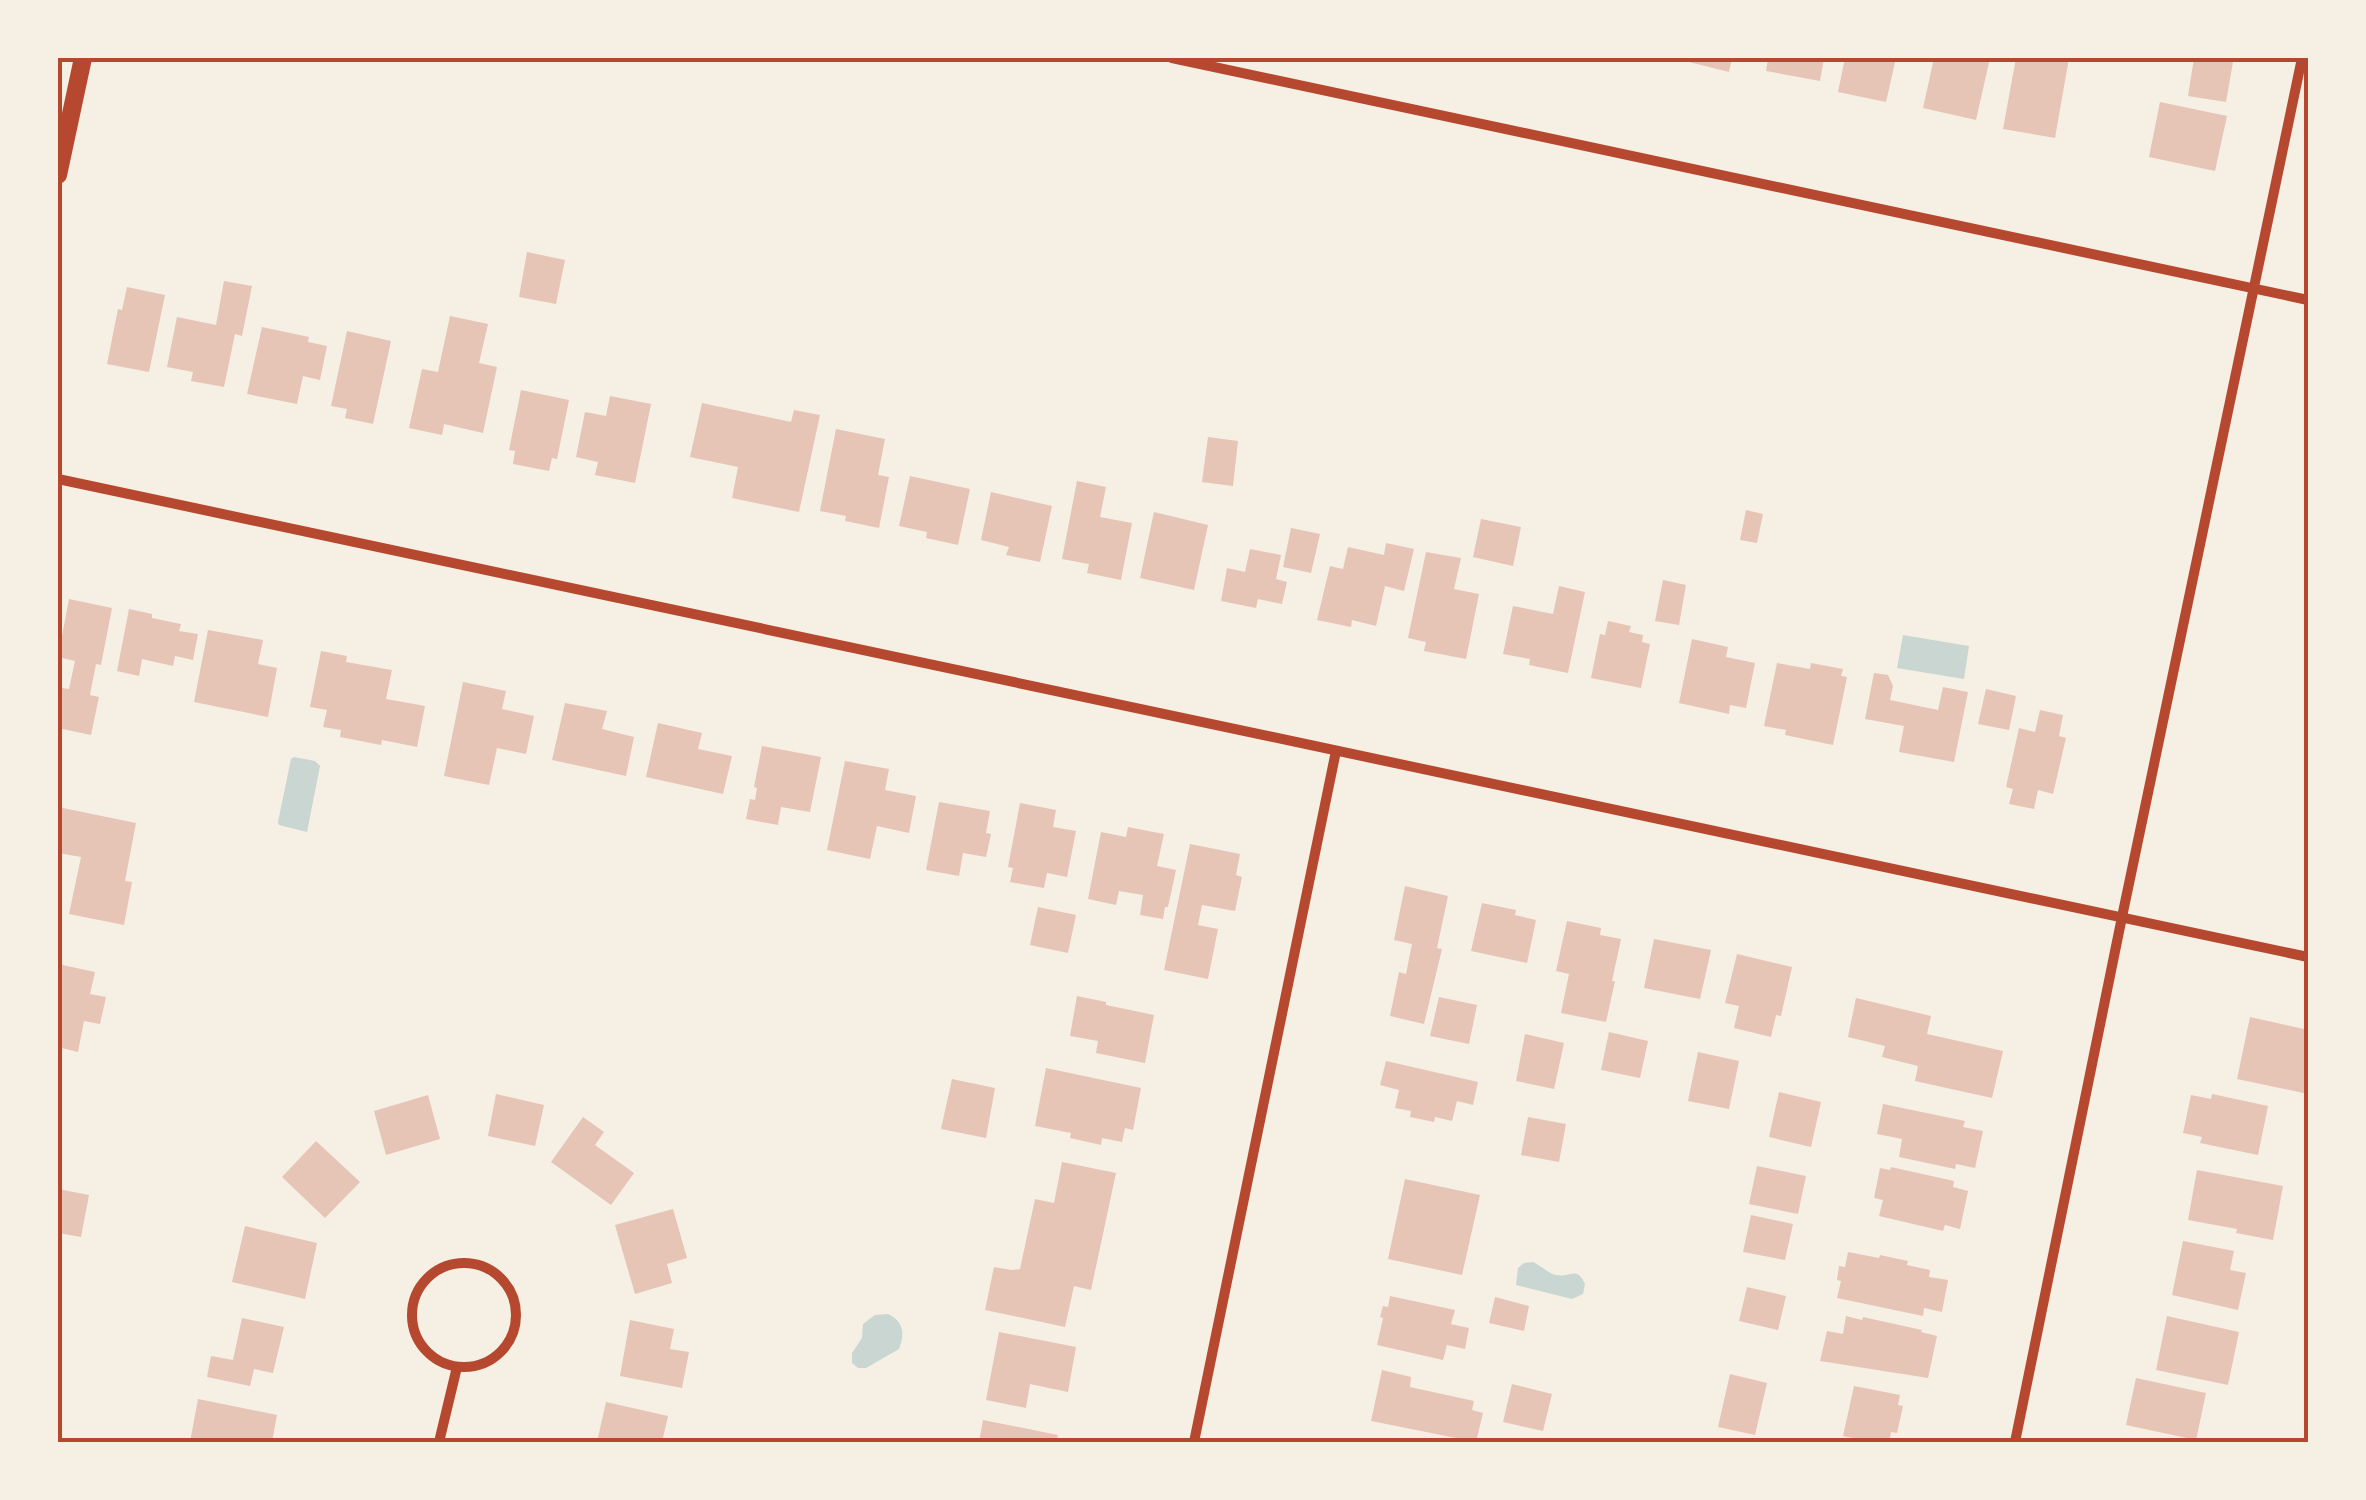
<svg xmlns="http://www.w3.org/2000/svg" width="2366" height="1500" font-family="Bitter,serif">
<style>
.water{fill:#c9d6d2}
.building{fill:#e6c5b7}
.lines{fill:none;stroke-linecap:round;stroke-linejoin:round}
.minor{stroke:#b5482f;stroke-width:10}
.tertiary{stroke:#b5482f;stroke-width:18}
.neatline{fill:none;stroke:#b5482f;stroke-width:4}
</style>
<rect width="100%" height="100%" fill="#f6efe4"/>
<g class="water">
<polygon points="1903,635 1969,646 1964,679 1897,668"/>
<polygon points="294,757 315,761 320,766 307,832 279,825 278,822 291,759"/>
<path d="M 1533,1262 C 1540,1265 1547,1273 1556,1275 C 1571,1278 1576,1265 1585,1284 L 1583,1294 L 1572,1299 L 1516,1285 L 1518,1268 L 1524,1263 Z"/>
<path d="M 888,1314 C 904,1321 905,1335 899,1349 L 866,1368 L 858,1368 L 852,1363 L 852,1353 L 862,1338 L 863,1324 L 875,1315 Z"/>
</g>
<g class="building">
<polygon points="1686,58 1732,58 1729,72 1685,61"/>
<polygon points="1768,58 1824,58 1820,81 1766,71"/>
<polygon points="1845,58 1896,58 1886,102 1838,92"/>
<polygon points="1934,58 1990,58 1976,120 1923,108"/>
<polygon points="2016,58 2069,58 2055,138 2003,129"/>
<polygon points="2194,58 2233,62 2226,102 2188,96"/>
<polygon points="2160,102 2227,116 2215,171 2149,157"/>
<polygon points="527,252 565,260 556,304 519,297"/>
<polygon points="224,281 252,286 242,336 235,334 224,387 191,381 193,372 167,367 177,317 216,325"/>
<polygon points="127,287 165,295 149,372 107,364 118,309 122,310"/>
<polygon points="450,316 488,324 479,363 497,367 483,433 444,424 442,435 409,428 422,369 438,372"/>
<polygon points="262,327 309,337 308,342 327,346 320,380 303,376 297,404 247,394"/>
<polygon points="347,331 391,341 373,424 345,418 347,409 331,406"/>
<polygon points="521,390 569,400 557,459 552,458 549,471 513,464 515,451 509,450"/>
<polygon points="610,396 651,404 635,483 595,475 598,462 576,457 585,412 606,416"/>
<polygon points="702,403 791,422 794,410 820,415 799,512 732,498 738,467 690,457"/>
<polygon points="836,429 885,439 878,475 889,477 879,528 845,521 846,516 820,511"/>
<polygon points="1208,437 1238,441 1233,486 1202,482"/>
<polygon points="910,476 970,489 958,545 926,538 927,532 899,526"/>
<polygon points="1077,481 1106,487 1100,517 1132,523 1121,580 1087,573 1089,564 1062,559"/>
<polygon points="991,492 1052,506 1040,562 1006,555 1009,547 981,540"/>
<polygon points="1746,510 1763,514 1757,543 1740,540"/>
<polygon points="1154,512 1208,525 1194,590 1140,578"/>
<polygon points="1481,519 1521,527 1513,566 1473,557"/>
<polygon points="1291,528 1320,534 1311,573 1283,567"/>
<polygon points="1386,543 1414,549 1404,591 1385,586 1376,626 1352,620 1351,627 1317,620 1330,566 1343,569 1348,547 1384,555"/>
<polygon points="1250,549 1281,555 1276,579 1287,582 1282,604 1258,599 1256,608 1221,601 1227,568 1245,572"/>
<polygon points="1426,552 1461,558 1454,589 1479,594 1466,659 1424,651 1426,642 1408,638"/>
<polygon points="1663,580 1686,585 1679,625 1655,621"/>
<polygon points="1559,586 1585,592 1568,673 1529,665 1530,659 1503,654 1513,606 1553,614"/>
<polygon points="69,599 112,608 101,665 96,664 90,695 99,697 91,735 58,728 58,710 62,688 69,689 75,661 58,657"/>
<polygon points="129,609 152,614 152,618 181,624 179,631 198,634 193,660 175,656 173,666 142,659 139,676 117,671"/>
<polygon points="1608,621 1631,626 1629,632 1643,635 1642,642 1650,644 1641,688 1591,678 1600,634 1605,635"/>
<polygon points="208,630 263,640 258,664 277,668 268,717 194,702"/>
<polygon points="1692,639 1728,647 1726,657 1755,663 1746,708 1730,705 1729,714 1679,703"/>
<polygon points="321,651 347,656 346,662 392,670 386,699 425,706 417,747 382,740 381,745 340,737 341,730 323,727 327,710 310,707"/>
<polygon points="1777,663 1810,669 1811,663 1843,669 1841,676 1847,677 1833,745 1785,735 1786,730 1764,726"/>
<polygon points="1874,673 1888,675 1893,686 1890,700 1938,710 1943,687 1968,692 1954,762 1899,752 1904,726 1865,719"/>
<polygon points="463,682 506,691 502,709 534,716 526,754 497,748 489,785 444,776"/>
<polygon points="1986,689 2016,696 2009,730 1978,724"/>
<polygon points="565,703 607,711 602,729 634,737 626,776 552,760"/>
<polygon points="2040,710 2063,715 2059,736 2066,738 2053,794 2038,790 2034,809 2009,804 2013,789 2006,787 2019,728 2035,732"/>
<polygon points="658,723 702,733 698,749 732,756 723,794 646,777"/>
<polygon points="762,746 821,757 810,812 781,807 778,825 746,819 750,799 755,800 757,788 754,787"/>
<polygon points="845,761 889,769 885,790 916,796 909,833 877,826 870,859 827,850"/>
<polygon points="939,802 990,811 986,833 991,834 986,857 963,853 959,876 926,870"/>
<polygon points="1020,803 1056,810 1053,827 1076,831 1067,877 1047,873 1044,888 1010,882 1013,868 1008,867"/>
<polygon points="58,807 136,823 125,881 132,882 124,925 69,914 81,857 58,853"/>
<polygon points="1128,827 1164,834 1157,866 1176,870 1168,907 1165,907 1163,919 1140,915 1143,895 1119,891 1116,905 1088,899 1101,832 1126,837"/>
<polygon points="1190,844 1240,854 1236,875 1242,877 1235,911 1202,905 1198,925 1218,929 1208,979 1164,970"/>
<polygon points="1405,886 1448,896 1437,948 1442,949 1424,1024 1390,1016 1399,972 1406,974 1412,944 1394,940"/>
<polygon points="1482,903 1516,910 1515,915 1536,920 1527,963 1471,951"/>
<polygon points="1038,907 1076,915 1068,953 1030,945"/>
<polygon points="1567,921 1601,928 1600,935 1621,939 1612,981 1615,981 1606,1022 1561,1013 1569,974 1556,971"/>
<polygon points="1654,939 1711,950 1700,999 1644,988"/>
<polygon points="1737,954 1792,967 1781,1016 1776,1015 1771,1037 1734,1028 1739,1006 1725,1003"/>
<polygon points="58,964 95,972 90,994 106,997 100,1024 84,1021 78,1052 58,1047"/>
<polygon points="1077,996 1106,1002 1106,1005 1154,1015 1145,1063 1096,1053 1098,1041 1070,1036"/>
<polygon points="1439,997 1477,1005 1469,1044 1430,1036"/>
<polygon points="1856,998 1931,1016 1927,1034 2003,1051 1992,1098 1915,1081 1918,1066 1882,1057 1885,1046 1848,1037"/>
<polygon points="2250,1017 2308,1030 2308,1094 2237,1079"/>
<polygon points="1609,1032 1648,1041 1640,1078 1601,1070"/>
<polygon points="1525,1034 1564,1043 1554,1089 1516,1081"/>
<polygon points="1698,1052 1739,1061 1729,1109 1688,1101"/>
<polygon points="1386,1061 1478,1082 1473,1105 1457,1101 1452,1121 1435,1117 1434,1122 1410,1117 1411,1111 1395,1108 1399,1090 1380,1085"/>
<polygon points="1046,1068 1141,1088 1133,1130 1125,1128 1122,1142 1102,1138 1101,1145 1070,1138 1071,1133 1035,1126"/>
<polygon points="952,1079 995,1088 986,1138 941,1129"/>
<polygon points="1779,1092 1821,1102 1811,1147 1769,1137"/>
<polygon points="496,1094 544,1105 535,1146 488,1136"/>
<polygon points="2212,1094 2268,1106 2258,1155 2200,1143 2202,1137 2183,1133 2191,1095 2211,1099"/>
<polygon points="428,1095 440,1139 386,1155 374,1111"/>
<polygon points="1883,1104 1965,1121 1963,1127 1983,1131 1975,1168 1956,1164 1955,1169 1899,1157 1902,1139 1877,1134"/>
<polygon points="583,1117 604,1132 595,1145 634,1173 611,1205 551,1162"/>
<polygon points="1528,1117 1566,1124 1559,1162 1521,1155"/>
<polygon points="316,1141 360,1182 325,1218 282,1177"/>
<polygon points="1062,1162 1116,1173 1091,1290 1074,1286 1065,1327 985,1310 994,1267 1012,1270 1020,1269 1035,1199 1054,1203"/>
<polygon points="1757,1166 1806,1176 1798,1214 1749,1204"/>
<polygon points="1891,1167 1954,1181 1953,1187 1968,1191 1960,1229 1945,1225 1943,1231 1879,1216 1883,1200 1874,1198 1880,1168 1890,1170"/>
<polygon points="2197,1170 2283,1186 2273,1240 2236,1233 2237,1229 2188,1220"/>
<polygon points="1405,1179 1480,1195 1462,1275 1388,1259"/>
<polygon points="58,1189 89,1195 81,1237 58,1233"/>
<polygon points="673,1209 687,1258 667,1264 672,1283 635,1294 615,1225"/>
<polygon points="1751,1215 1793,1224 1785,1260 1743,1252"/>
<polygon points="245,1226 317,1243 305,1299 232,1282"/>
<polygon points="2183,1241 2234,1251 2230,1270 2246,1273 2238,1310 2172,1295"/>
<polygon points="1848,1252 1879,1258 1880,1255 1908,1261 1907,1265 1930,1270 1929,1277 1948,1280 1942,1312 1924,1308 1923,1316 1837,1298 1841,1281 1837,1280 1839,1266 1845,1267"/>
<polygon points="1747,1287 1786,1296 1778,1330 1739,1321"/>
<polygon points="1390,1296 1455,1310 1451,1324 1469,1328 1465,1349 1447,1345 1443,1360 1377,1345 1383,1318 1380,1317 1383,1306 1388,1307"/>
<polygon points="1495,1297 1529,1306 1524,1331 1489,1323"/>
<polygon points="1846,1316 1862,1320 1863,1317 1922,1330 1921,1332 1937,1336 1928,1378 1820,1361 1827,1331 1843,1334"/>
<polygon points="2167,1316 2239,1332 2228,1385 2156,1370"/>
<polygon points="242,1318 284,1327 273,1373 254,1369 250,1386 207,1377 211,1356 233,1360"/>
<polygon points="630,1320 674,1329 670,1349 689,1352 682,1388 620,1376"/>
<polygon points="999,1332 1076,1347 1068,1392 1030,1384 1026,1408 986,1400"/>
<polygon points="1382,1370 1411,1377 1410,1387 1474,1401 1472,1410 1483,1413 1476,1442 1371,1421"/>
<polygon points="1730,1374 1767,1383 1755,1435 1718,1427"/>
<polygon points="2136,1378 2206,1393 2196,1440 2126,1425"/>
<polygon points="1512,1384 1552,1394 1543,1431 1503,1422"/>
<polygon points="1854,1386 1900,1395 1898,1405 1903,1406 1897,1433 1891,1432 1889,1442 1873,1442 1843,1436"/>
<polygon points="198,1399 277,1415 272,1442 190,1442"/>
<polygon points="606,1402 668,1416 662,1442 597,1442"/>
<polygon points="983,1420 1058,1435 1056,1442 979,1442"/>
</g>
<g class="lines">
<g class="minor">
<polyline points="1172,58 2308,300"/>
<polyline points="58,479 2308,957"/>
<circle cx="464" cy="1315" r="52"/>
<polyline points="439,1442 457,1367"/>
<polyline points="1194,1442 1336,751"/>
<polyline points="2015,1442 2122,917 2302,58"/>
</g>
<polyline class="tertiary" points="58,175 83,58"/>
</g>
<rect width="2366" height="1500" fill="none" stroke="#f6efe4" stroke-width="120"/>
<rect x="60" y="60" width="2246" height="1380" class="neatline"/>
</svg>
